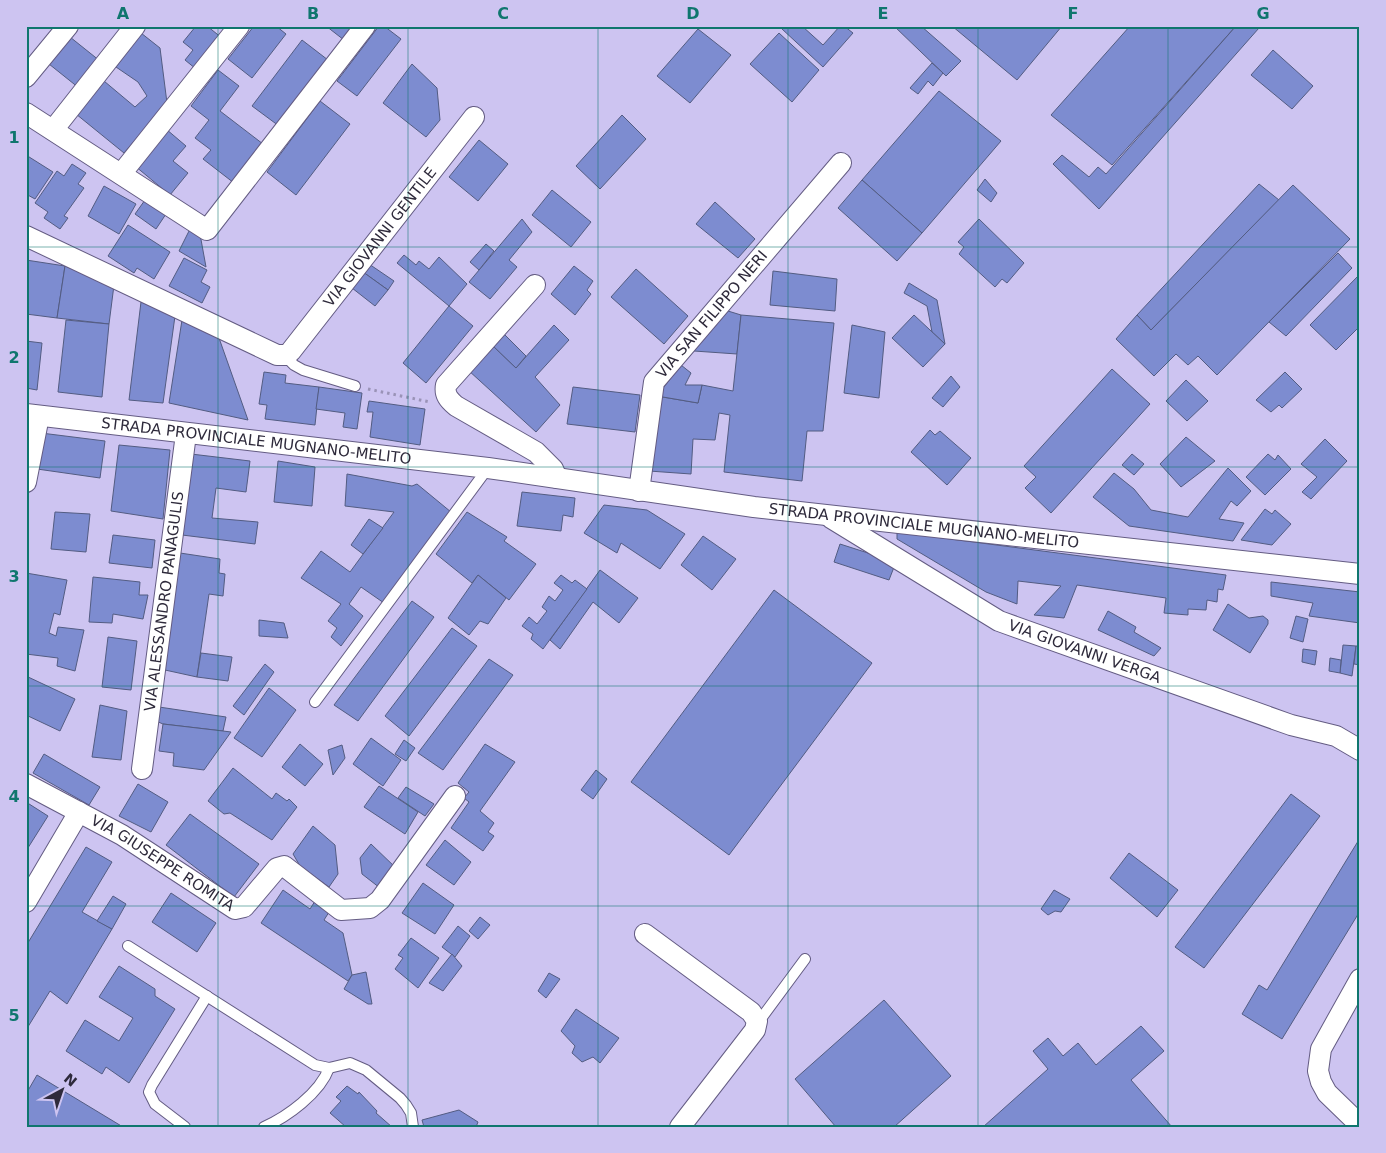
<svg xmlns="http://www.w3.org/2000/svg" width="1386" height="1153" font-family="'DejaVu Sans',sans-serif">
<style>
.building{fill:#7d8cd0;stroke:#535c82}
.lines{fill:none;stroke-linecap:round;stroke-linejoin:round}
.service-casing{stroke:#645c83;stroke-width:12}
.minor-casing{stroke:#645c83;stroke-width:22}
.path{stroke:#9a93b7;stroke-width:3;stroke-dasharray:2.5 4;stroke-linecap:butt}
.service{stroke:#fff;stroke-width:10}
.minor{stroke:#fff;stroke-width:20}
.grid{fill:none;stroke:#0f766e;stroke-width:1;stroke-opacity:0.55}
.labels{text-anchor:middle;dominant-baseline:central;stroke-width:5;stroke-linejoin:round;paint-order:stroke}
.street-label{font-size:15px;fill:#2e2a3b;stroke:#cdc4f1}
.neatline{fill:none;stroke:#0f766e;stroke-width:2}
.grid-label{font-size:16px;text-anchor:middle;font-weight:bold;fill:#0f766e}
</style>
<rect width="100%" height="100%" fill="#cdc4f1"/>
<g class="building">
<polygon points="196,26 207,26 222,38 196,69 185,60 193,50 183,42"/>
<polygon points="254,26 276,26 286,34 252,78 228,59"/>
<polygon points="326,26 355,26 344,40"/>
<polygon points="379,26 384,26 401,39 357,96 337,81"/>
<polygon points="785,26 802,26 823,45 840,26 844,26 853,33 823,67 782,29"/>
<polygon points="894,26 921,26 961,61 946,76"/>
<polygon points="952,26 1062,26 1017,80"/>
<polygon points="1130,26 1236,26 1112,165 1051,115"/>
<polygon points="1236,26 1257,26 1259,28 1099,209 1053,164 1062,155 1089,177 1098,167 1106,174"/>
<polygon points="698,29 731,55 690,103 657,76"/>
<polygon points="141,33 160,48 167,103 124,153 76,114 104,81 135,107 147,96 138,82 116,67"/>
<polygon points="779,33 819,70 792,102 750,64"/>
<polygon points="70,37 100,61 79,88 49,64"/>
<polygon points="302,40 328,60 279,126 252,106"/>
<polygon points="1273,50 1313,86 1292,109 1251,75"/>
<polygon points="932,63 943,73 933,86 928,81 918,94 910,88"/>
<polygon points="412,64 437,88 440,120 426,137 383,103"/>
<polygon points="218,70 239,86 220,111 263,144 234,183 203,159 211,150 195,138 209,120 191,106"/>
<polygon points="939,91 1001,141 922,233 862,180"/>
<polygon points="320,101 350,124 296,195 267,172"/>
<polygon points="622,115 646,139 600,189 576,166"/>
<polygon points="166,129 186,146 173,161 188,173 170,195 135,166"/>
<polygon points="479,140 508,164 478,201 449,177"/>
<polygon points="26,155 53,172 35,199 26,194"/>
<polygon points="72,164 86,173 78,184 84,188 64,216 68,218 60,229 44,218 48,212 35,203 57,171 64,176"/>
<polygon points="985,179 997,193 991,202 977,190"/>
<polygon points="862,180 922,233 897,261 838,208"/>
<polygon points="1259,184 1279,200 1151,330 1137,315"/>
<polygon points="1293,185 1350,239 1217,375 1198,356 1188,365 1176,354 1154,376 1116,339 1137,315 1151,330"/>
<polygon points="104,186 136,204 119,234 88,216"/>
<polygon points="552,190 591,222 571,247 532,215"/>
<polygon points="145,200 166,214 156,229 135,214"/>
<polygon points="715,202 755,239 738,258 696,224"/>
<polygon points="522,219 532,232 509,260 517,267 490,299 469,282"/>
<polygon points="979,219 1024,263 1007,283 1002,279 995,287 959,254 964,247 958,242"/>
<polygon points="128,225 170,252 154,279 137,268 134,273 108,256"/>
<polygon points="190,229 200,234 206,267 179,251"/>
<polygon points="486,244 494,251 479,270 470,262"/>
<polygon points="1338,253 1352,268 1286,336 1269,322"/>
<polygon points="404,255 416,265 419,261 429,269 439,257 467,284 449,306 397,263"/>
<polygon points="184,258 207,270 201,282 210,287 202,303 169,286"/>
<polygon points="26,260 65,266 57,318 26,314"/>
<polygon points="369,264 394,281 388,290 363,272"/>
<polygon points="65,266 114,285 109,324 57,318"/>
<polygon points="574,266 593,281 587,290 591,294 575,315 551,294"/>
<polygon points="636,269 688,316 664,344 611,297"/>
<polygon points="773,271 837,279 835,311 770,305"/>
<polygon points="363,272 388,290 375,306 352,288"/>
<polygon points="1360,274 1360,326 1336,350 1310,325"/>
<polygon points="909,283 937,300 945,344 932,332 927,306 904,293"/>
<polygon points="141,302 175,316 163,403 129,400"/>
<polygon points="449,306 473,326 426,383 403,363"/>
<polygon points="728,311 741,315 737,354 694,351"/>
<polygon points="741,315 834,323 823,431 807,431 802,481 724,472 730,415 719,413 715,440 693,439 691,474 649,471 657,396 698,403 702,385 733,391"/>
<polygon points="914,315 945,344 923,367 892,338"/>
<polygon points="66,320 109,324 102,397 58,392"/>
<polygon points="182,320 219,338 248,420 169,403"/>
<polygon points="554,325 569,340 535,377 560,405 536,432 468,370 491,344 516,368"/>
<polygon points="852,325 885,332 879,398 844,393"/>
<polygon points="502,332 526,356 516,368 491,344"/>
<polygon points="26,341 42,343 37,390 26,388"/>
<polygon points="681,365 691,373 685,385 702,385 698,403 657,396"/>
<polygon points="1112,369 1150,404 1051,513 1025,488 1036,477 1024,466"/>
<polygon points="264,372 286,375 285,383 319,387 315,425 265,419 267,405 259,404"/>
<polygon points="1285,372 1302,389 1282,408 1279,405 1271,412 1256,400"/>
<polygon points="951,376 960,387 943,407 932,398"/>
<polygon points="1186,380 1208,401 1187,421 1166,401"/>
<polygon points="319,387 362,393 357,429 343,427 345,413 316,409"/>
<polygon points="573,387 640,395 635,432 567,424"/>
<polygon points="369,401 425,409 420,445 370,437 373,412 367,412"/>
<polygon points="930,430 935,435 940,431 971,458 947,485 911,452"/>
<polygon points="41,433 105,441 100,478 37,469"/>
<polygon points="1186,437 1215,461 1181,487 1160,464"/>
<polygon points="1325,439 1347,461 1311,499 1302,492 1317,477 1301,464"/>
<polygon points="119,445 170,450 163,519 111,511"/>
<polygon points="191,454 250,461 246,492 216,488 212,518 258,522 255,544 182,535"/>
<polygon points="1132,454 1144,464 1134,475 1122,465"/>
<polygon points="1268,454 1275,460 1278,455 1291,469 1265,495 1246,477"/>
<polygon points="278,461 315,467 312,506 274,502"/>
<polygon points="1228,468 1251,491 1237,506 1231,501 1219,519 1244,523 1233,541 1129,526 1093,497 1114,473 1134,489 1151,510 1188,517"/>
<polygon points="347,474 412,486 417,484 451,512 384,603 361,587 349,604 363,616 341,646 331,637 337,628 328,621 341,604 301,578 321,551 350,572 394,512 345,506"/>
<polygon points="522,492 575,498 573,517 563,515 561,531 517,526"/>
<polygon points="604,505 647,510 685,534 660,569 621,543 617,553 584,533"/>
<polygon points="1265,509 1272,514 1275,510 1291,524 1272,545 1241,540"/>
<polygon points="55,512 90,514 86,552 51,549"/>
<polygon points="467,512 507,537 504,541 536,564 509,600 478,575 472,583 436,554"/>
<polygon points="369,519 383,528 363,554 351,545"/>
<polygon points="897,532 1226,575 1223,590 1218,589 1217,602 1207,600 1206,610 1188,609 1188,615 1164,613 1166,598 1077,585 1064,618 1034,615 1061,586 1018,581 1017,604 986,592 897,539"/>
<polygon points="113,535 155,540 152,568 109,563"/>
<polygon points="703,536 736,559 712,590 681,565"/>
<polygon points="840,544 896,562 889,580 834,562"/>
<polygon points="180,553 220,559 219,573 225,574 223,596 209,594 197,677 165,670"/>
<polygon points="600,570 638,598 619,623 593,602 560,649 550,640"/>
<polygon points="26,573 67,580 60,615 54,613 49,633 56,636 58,627 84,630 75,671 57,666 58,658 26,654"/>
<polygon points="478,575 506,598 488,624 480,621 469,635 448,618"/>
<polygon points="561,575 572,583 575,580 587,589 543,649 531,639 533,634 522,626 529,617 537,624 547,611 542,607 549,596 555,601 563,590 554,583"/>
<polygon points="93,577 140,582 139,595 148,595 143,619 113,614 112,623 89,622"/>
<polygon points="1271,582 1360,592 1360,623 1309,616 1313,603 1271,596"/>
<polygon points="774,590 872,663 729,855 631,782"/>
<polygon points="412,601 434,617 358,721 334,705"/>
<polygon points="1228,604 1249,618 1263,616 1268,620 1268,624 1250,653 1213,630"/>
<polygon points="1108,611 1136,627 1134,632 1161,648 1154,656 1098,630"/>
<polygon points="1296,616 1308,619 1303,642 1290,638"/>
<polygon points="259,620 284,623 288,638 259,636"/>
<polygon points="452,628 477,646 409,736 385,716"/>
<polygon points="108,637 137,641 131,690 102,687"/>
<polygon points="1343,645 1356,646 1352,676 1340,673"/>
<polygon points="1356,646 1360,646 1360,665 1354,664"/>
<polygon points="1303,649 1317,651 1315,665 1302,662"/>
<polygon points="201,653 232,657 228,681 197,677"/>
<polygon points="1330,658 1341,660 1340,673 1329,671"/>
<polygon points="489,659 513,675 443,770 418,753"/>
<polygon points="265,664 274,672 244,715 233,706"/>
<polygon points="26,676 75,699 60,731 26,715"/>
<polygon points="269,688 296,710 262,757 234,738"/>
<polygon points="100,705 127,711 121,760 92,757"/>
<polygon points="159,707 226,717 223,731 163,724 156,721"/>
<polygon points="163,724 223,731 231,732 204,770 173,766 174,753 159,751"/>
<polygon points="371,738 401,760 383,786 353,764"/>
<polygon points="404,740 415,748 406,761 395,754"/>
<polygon points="300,744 323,764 305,786 282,767"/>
<polygon points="485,744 515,762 480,811 494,823 488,832 494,836 483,851 451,828 469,802 464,798 469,792 458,783"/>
<polygon points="342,745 345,758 333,775 328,750"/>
<polygon points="44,754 100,787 89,805 33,773"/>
<polygon points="233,768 272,799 276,793 287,801 289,799 297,807 272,840 230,813 224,814 208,801"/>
<polygon points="596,770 607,779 593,799 581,790"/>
<polygon points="138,784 168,802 151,832 119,816"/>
<polygon points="379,786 418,812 405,834 364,807"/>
<polygon points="406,787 434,804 425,816 398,798"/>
<polygon points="1291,794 1320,816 1204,968 1175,947"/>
<polygon points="26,802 48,816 26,851"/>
<polygon points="190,814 259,864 234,897 166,845"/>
<polygon points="313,826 335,845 338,874 329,887 300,866 293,854"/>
<polygon points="1360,838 1360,911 1282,1039 1242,1014 1259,985 1267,990"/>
<polygon points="445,840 471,862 454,885 426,865"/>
<polygon points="371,844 396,868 380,888 362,874 360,858"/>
<polygon points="86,847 112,862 82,912 112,929 67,1004 50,991 26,1030 26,946"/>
<polygon points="1129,853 1178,890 1157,917 1110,878"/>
<polygon points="423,883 454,905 435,934 402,913"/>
<polygon points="283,890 310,909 317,898 331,909 324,920 343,933 352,975 348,981 261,923"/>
<polygon points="1054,890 1070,899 1061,912 1055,911 1048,915 1041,909"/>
<polygon points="171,893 216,923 197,952 152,922"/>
<polygon points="113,896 126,904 112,929 97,921"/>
<polygon points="480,917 490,925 478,939 469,931"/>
<polygon points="458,926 470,936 455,957 442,947"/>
<polygon points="411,938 439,958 418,988 395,969 403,958 398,955"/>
<polygon points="452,954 462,966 443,991 429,983"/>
<polygon points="119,966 155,989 155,996 175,1009 129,1083 106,1067 102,1074 66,1051 85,1020 119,1041 133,1018 99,997"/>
<polygon points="366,972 372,1004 368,1004 344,989 352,975"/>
<polygon points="549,973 560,979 546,998 538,991"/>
<polygon points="884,1000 951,1076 894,1127 836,1127 795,1079"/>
<polygon points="576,1009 619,1038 600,1063 593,1057 582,1062 572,1053 575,1046 561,1031"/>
<polygon points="1141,1026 1164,1051 1131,1080 1172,1127 983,1127 1048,1069 1033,1051 1048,1038 1063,1056 1078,1043 1096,1065"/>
<polygon points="37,1075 123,1127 30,1127 26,1125 26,1094"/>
<polygon points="347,1086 358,1094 359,1092 377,1111 376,1113 392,1127 346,1127 330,1113 341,1101 336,1097"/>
<polygon points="459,1110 478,1122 476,1127 424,1127 422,1120"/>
</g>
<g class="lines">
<defs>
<g id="service">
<polyline points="284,355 294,365 303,370 355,386"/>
<polyline points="315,702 488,468"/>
<polyline points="128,946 315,1065 329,1068 350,1063 366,1070 400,1098 406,1105 411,1113 413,1127"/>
<polyline points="757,1024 805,959"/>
<polyline points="185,1127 155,1104 149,1092 152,1085 207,996"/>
<path d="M 264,1127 C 287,1117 320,1093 329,1068"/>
</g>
<g id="minor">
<polyline points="26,77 68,26"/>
<polyline points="26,113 207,230 365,26"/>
<polyline points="53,130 135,26"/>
<polyline points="121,174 239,26"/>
<path id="s1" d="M 26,236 L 277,355 L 287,355 L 291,351 L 474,117"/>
<path d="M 535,285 L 446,385 C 444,395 449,400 456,406 L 536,452 L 553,469 L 557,478"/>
<path id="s2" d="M 26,414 L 488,468 L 754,507 L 1360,574"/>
<polyline points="26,482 39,416"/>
<path id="s3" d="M 639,491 L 654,382 L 841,163"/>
<path id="s4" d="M 831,518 L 999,621 L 1291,725 L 1336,736 L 1360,750"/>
<path id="s5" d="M 142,769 L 186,434"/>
<path id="s6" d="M 26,784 L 122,835 L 235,909 L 244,907 L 277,868 L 284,866 L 341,910 L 370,908 L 380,900 L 455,796"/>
<polyline points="26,902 79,812"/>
<polyline points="645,934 751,1012 757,1021 755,1030 680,1127"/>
<polyline points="1360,979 1321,1049 1318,1071 1321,1082 1327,1093 1360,1125"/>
</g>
</defs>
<use href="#service" class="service-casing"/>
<use href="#minor" class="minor-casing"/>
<polyline class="path" points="368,389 430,402"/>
<use href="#service" class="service"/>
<use href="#minor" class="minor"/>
</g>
<path class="grid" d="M 218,26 L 218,1127M 408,26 L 408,1127M 598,26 L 598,1127M 788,26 L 788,1127M 978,26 L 978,1127M 1168,26 L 1168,1127M 26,247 L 1360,247M 26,467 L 1360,467M 26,686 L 1360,686M 26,906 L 1360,906"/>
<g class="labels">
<g class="street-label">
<text stroke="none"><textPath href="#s1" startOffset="438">VIA GIOVANNI GENTILE</textPath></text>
<text stroke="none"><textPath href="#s3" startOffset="199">VIA SAN FILIPPO NERI</textPath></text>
<text stroke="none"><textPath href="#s2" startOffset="232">STRADA PROVINCIALE MUGNANO-MELITO</textPath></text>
<text stroke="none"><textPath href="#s2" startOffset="905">STRADA PROVINCIALE MUGNANO-MELITO</textPath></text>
<text stroke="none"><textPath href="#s5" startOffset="169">VIA ALESSANDRO PANAGULIS</textPath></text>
<text stroke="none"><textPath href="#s4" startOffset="288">VIA GIOVANNI VERGA</textPath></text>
<text stroke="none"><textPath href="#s6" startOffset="158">VIA GIUSEPPE ROMITA</textPath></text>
</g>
</g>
<rect width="1386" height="1153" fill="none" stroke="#cdc4f1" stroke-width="55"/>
<g transform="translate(62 1090) rotate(40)" stroke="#cdc4f1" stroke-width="4" paint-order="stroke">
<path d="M0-4L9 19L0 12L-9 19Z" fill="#2e2a3b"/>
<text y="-8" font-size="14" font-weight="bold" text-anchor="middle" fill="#2e2a3b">N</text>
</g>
<rect x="28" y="28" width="1330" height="1098" class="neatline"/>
<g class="grid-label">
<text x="123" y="19">A</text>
<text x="313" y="19">B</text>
<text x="503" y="19">C</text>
<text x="693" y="19">D</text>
<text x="883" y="19">E</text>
<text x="1073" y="19">F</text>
<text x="1263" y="19">G</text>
<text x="14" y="143">1</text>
<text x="14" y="363">2</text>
<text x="14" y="582">3</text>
<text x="14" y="802">4</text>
<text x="14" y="1021">5</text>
</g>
</svg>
